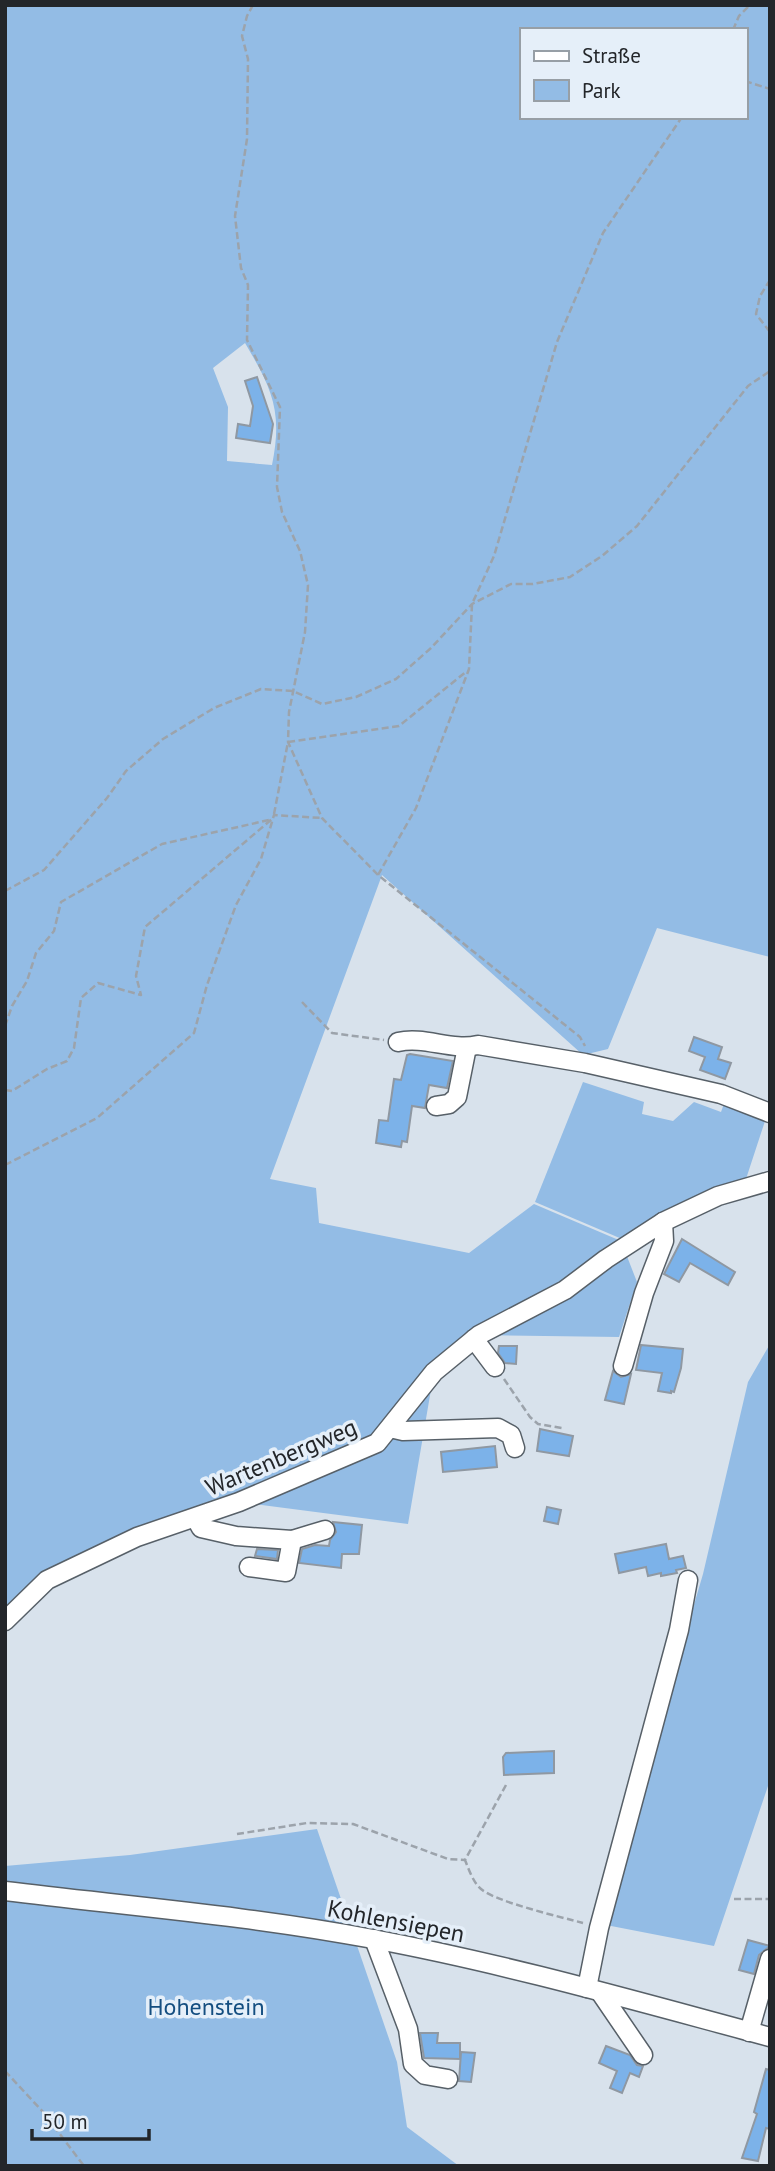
<svg xmlns="http://www.w3.org/2000/svg" width="775" height="2171" font-family="'PT Sans',sans-serif">
<style>
.green{fill:#93bce5;fill-rule:evenodd}
.building{fill:#7cb2e9;stroke:#8f98a2;stroke-width:2}
.lines{fill:none;stroke-linecap:round;stroke-linejoin:round}
.minor-casing{stroke:#576068;stroke-width:21}
.path{stroke:#9ca3ab;stroke-width:2.5;stroke-dasharray:7 3.5;stroke-linecap:butt}
.minor{stroke:#fff;stroke-width:18}
.labels{text-anchor:middle;dominant-baseline:central;stroke-width:7;stroke-linejoin:round;paint-order:stroke}
.street-label{font-size:24px;fill:#23262a;stroke:#e5eff9}
.park-label{font-size:24px;fill:#144e80;stroke:#e5eff9}
</style>
<rect width="100%" height="100%" fill="#d8e2ec"/>
<g class="green">
<path d="M 5,5 L 770,5 L 770,957 L 657,928 L 608,1049 L 583,1055 L 382,875 L 270,1179 L 316,1188 L 319,1223 L 469,1253 L 534,1204 L 621,1241 L 637,1282 L 619,1337 L 479,1335 L 434,1372 L 408,1524 L 239,1502 L 47,1580 L 5,1621 ZM 521,30 L 745,30 L 745,117 L 521,117 ZM 245,343 C 272,389 283,411 272,465 L 227,461 L 228,407 L 213,368 Z"/>
<polygon points="583,1082 644,1102 642,1114 673,1121 694,1102 721,1112 725,1101 766,1118 745,1182 622,1239 535,1202"/>
<polygon points="770,1344 770,1780 714,1946 606,1925 653,1745 703,1574 748,1382"/>
<polygon points="317,1829 397,2062 407,2127 459,2166 5,2166 5,1866 130,1855"/>
</g>
<g class="building">
<polygon points="257,377 273,424 270,443 236,438 238,424 250,426 253,406 245,381"/>
<polygon points="694,1037 722,1047 718,1059 731,1063 725,1079 700,1070 705,1057 689,1051"/>
<polygon points="410,1054 453,1061 447,1088 429,1085 425,1108 412,1106 407,1142 402,1141 401,1147 376,1143 379,1120 388,1121 394,1079 401,1080 407,1055"/>
<polygon points="682,1239 735,1272 728,1285 690,1263 679,1282 664,1274"/>
<polygon points="641,1345 683,1349 681,1368 674,1392 671,1391 671,1393 658,1391 662,1373 636,1370"/>
<polygon points="499,1346 517,1346 516,1364 505,1363 498,1353"/>
<polygon points="613,1371 621,1377 631,1374 624,1404 605,1400"/>
<polygon points="540,1429 573,1436 569,1456 537,1451"/>
<polygon points="495,1446 497,1467 443,1472 441,1452"/>
<polygon points="547,1507 561,1510 558,1524 544,1521"/>
<polygon points="333,1522 362,1525 359,1554 342,1554 341,1568 299,1563 302,1549 315,1545 329,1546 330,1540 336,1532"/>
<polygon points="666,1544 669,1559 683,1556 686,1568 676,1570 677,1573 661,1576 661,1573 648,1576 646,1567 619,1573 615,1554"/>
<polygon points="257,1549 278,1550 277,1559 255,1556"/>
<polygon points="554,1751 554,1773 504,1775 503,1757 506,1753"/>
<polygon points="748,1940 770,1946 759,1955 754,1974 739,1970"/>
<polygon points="420,2033 438,2033 437,2043 460,2043 460,2059 424,2058"/>
<polygon points="606,2046 630,2055 637,2065 643,2066 639,2077 630,2073 622,2093 610,2088 617,2071 599,2063"/>
<polygon points="461,2052 475,2053 471,2082 459,2081"/>
<polygon points="766,2069 770,2070 770,2129 766,2128 758,2161 742,2158 757,2114 754,2112"/>
</g>
<g class="lines">
<defs>
<g id="minor">
<path d="M 398,1042 C 425,1036 451,1051 478,1045 L 585,1063 L 721,1094 L 770,1113"/>
<polyline points="436,1106 449,1104 457,1097 467,1047"/>
<polyline points="474,1339 495,1367"/>
<polyline points="623,1366 644,1293 664,1241 663,1222"/>
<polyline points="390,1428 403,1431 498,1428 511,1435 515,1448"/>
<polyline points="196,1519 201,1528 236,1536 292,1540 325,1530"/>
<polyline points="249,1567 286,1572 292,1540"/>
<polyline points="5,1621 47,1580 137,1537 239,1502 377,1443 434,1372 479,1335 565,1290 606,1259 663,1222 718,1196 770,1181"/>
<path d="M 5,1891 C 128,1906 252,1916 373,1939 C 507,1964 639,2002 770,2037"/>
<polyline points="374,1939 408,2029 413,2064 425,2075 448,2079"/>
<polyline points="587,1988 599,1928 679,1630 688,1580"/>
<polyline points="600,1992 643,2055"/>
<polyline points="749,2032 770,1959"/>
</g>
</defs>
<use href="#minor" class="minor-casing"/>
<g class="path">
<polyline points="253,5 247,16 242,36 248,59 247,139 235,216 241,268 248,285 247,340 280,407 277,487 282,512 300,551 308,585 305,632 289,712 288,742 322,818 378,875 580,1037 585,1046"/>
<polyline points="733,30 739,16 750,5"/>
<polyline points="745,81 770,89"/>
<polyline points="770,280 760,296 756,314 770,332"/>
<polyline points="274,814 288,742 399,726 467,671"/>
<polyline points="378,875 416,808 469,669 472,604 494,556 557,342 603,233 682,117"/>
<polyline points="5,891 44,870 107,798 126,771 163,739 214,708 261,689 293,691 322,704 356,697 396,679 431,648 472,604 511,584 533,584 570,577 602,556 637,526 748,386 770,371"/>
<polyline points="302,1002 332,1033 384,1040"/>
<polyline points="5,1026 12,1006 27,981 36,953 54,931 61,902 162,844 269,820"/>
<polyline points="5,1090 12,1091 47,1069 67,1061 74,1048 81,998 98,983 141,995 136,976 145,927 272,819"/>
<polyline points="5,1165 97,1118 194,1033 207,985 236,905 261,859 274,815 322,818"/>
<polyline points="504,1379 530,1417 538,1424 562,1428"/>
<path d="M 506,1785 L 465,1860 C 469,1870 473,1882 481,1889 C 496,1902 561,1917 583,1923"/>
<polyline points="237,1834 307,1823 353,1824 448,1859 465,1860"/>
<polyline points="734,1899 770,1899"/>
<polyline points="5,2071 44,2113 84,2166"/>
</g>
<use href="#minor" class="minor"/>
</g>
<g class="labels">
<g class="street-label">
<text transform="translate(281 1457) rotate(-23)">Wartenbergweg</text>
<text transform="translate(396 1921) rotate(11)">Kohlensiepen</text>
</g>
<g class="park-label">
<text x="206" y="2006">Hohenstein</text>
</g>
</g>
<rect width="775" height="2171" fill="none" stroke="#23262a" stroke-width="14"/>
<rect x="520" y="28" width="228" height="91" fill="#e5eff9" stroke="#979fa6" stroke-width="2"/>
<rect x="534" y="51" width="35" height="10" fill="#ffffff" stroke="#979fa6" stroke-width="2"/>
<text x="582" y="63" font-size="21" fill="#23262a">Straße</text>
<rect x="534" y="80" width="35" height="21" fill="#93bce5" stroke="#979fa6" stroke-width="2"/>
<text x="582" y="98" font-size="21" fill="#23262a">Park</text>
<path d="M32 2129v10h117v-10" fill="none" stroke="#23262a" stroke-width="3.5"/>
<text x="42" y="2129" font-size="21" fill="#23262a" stroke="#e5eff9" stroke-width="5" paint-order="stroke">50 m</text>
</svg>
